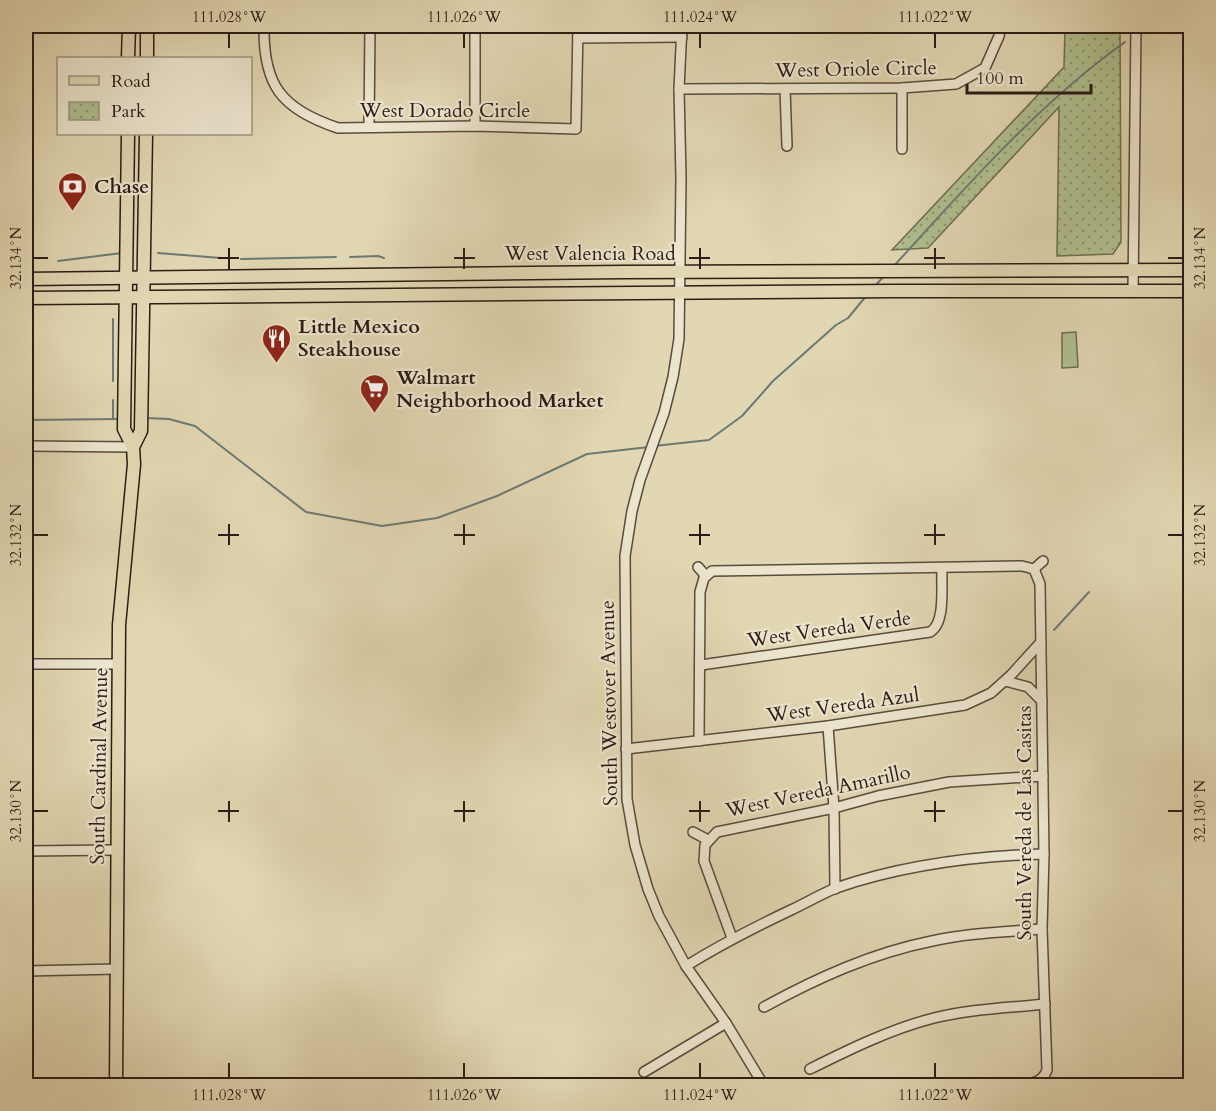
<svg xmlns="http://www.w3.org/2000/svg" width="1216" height="1111" font-family="Cardo,serif">
<style>
.park{fill:url(#park-dots);stroke:#6e6e52;stroke-width:1.5}
.pitch{fill:#b0bf8f;stroke:#6e6e52;stroke-width:1.5}
.lines{fill:none;stroke-linecap:round;stroke-linejoin:round}
.stream{stroke:#6c7a75;stroke-width:2}
.minor-casing{stroke:#594b3d;stroke-width:12}
.major-casing{stroke:#2b1c16;stroke-width:15}
.minor{stroke:#ece5ce;stroke-width:9}
.major{stroke:#e2d7b3;stroke-width:12}
.ticks{fill:none;stroke:#2b1c16;stroke-width:2}
.labels{text-anchor:middle;dominant-baseline:central;stroke-width:4.5;stroke-linejoin:round;paint-order:stroke}
.street-label{font-size:20px;fill:#2b1c16;stroke:#ece5ce}
.poi-label{font-size:20px;font-weight:bold;fill:#2b1c16;stroke:#ece5ce;text-anchor:start}
.neatline{fill:none;stroke:#2b1c16;stroke-width:2}
.ticks-label{font-size:15px;text-anchor:middle;fill:#2b1c16}
</style>
<defs>
<pattern id="park-dots" width="8" height="8" patternUnits="userSpaceOnUse" patternTransform="scale(1.5)"><rect width="8" height="8" fill="#b0bf8f"/><path d="M2 2h.1M6 6h.1" fill="none" stroke="#8f9a74" stroke-width="1.8" stroke-linecap="round"/></pattern>
</defs>
<rect width="100%" height="100%" fill="#e2d7b3"/>
<filter id="stains"><feTurbulence type="fractalNoise" baseFrequency=".00333" numOctaves="4"/><feColorMatrix values="0 0 0 0 .2 0 0 0 0 .09 0 0 0 0 .02 0 0 0 .5 -.17"/></filter>
<radialGradient id="worn" r=".72"><stop offset=".6" stop-color="#630" stop-opacity="0"/><stop offset="1" stop-color="#630" stop-opacity=".3"/></radialGradient>
<polygon class="park" points="1065,26 1120,26 1121,242 1113,254 1057,256 1059,107 928,248 892,250 1064,67"/>
<polygon class="pitch" points="1076,332 1078,367 1062,368 1062,333"/>
<g class="lines">
<g class="stream">
<polyline points="158,253 221,258"/>
<polyline points="638,253 664,252 668,255"/>
<polyline points="350,257 378,256 384,258"/>
<polyline points="241,259 336,257"/>
<polyline points="58,261 122,253"/>
<path d="M 893,267 C 966,187 1037,105 1125,42"/>
<polyline points="875,286 885,275"/>
<polyline points="113,381 113,319"/>
<polyline points="113,418 113,400"/>
<polyline points="145,418 169,419 195,426 306,512 382,526 437,518 497,496 587,454 649,447"/>
<polyline points="26,420 119,419"/>
<polyline points="654,446 709,440 742,416 773,381 836,325 848,318 867,295"/>
<polyline points="1054,630 1089,592"/>
</g>
<defs>
<g id="minor">
<path d="M 264,26 C 263,85 281,109 338,128 L 475,126 L 576,129 L 578,26"/>
<polyline points="682,26 679,89 681,178 679,339 673,377 664,413 640,480 632,511 625,556 627,799 635,845 648,889 659,916 686,966 726,1023 764,1086"/>
<polyline points="578,38 682,37"/>
<polyline points="902,88 902,149"/>
<polyline points="679,89 902,88 956,84 985,68 999,36 1001,26"/>
<polyline points="785,89 787,146"/>
<polyline points="475,126 475,26"/>
<polyline points="369,127 370,26"/>
<polyline points="1133,291 1136,26"/>
<polyline points="26,446 133,447"/>
<polyline points="698,567 706,576"/>
<polyline points="1034,569 1043,561"/>
<polyline points="26,664 119,664"/>
<path d="M 701,665 L 930,632 C 946,623 941,586 942,568"/>
<polyline points="1005,681 1028,687 1042,701"/>
<polyline points="828,726 834,808 835,889"/>
<polyline points="699,741 700,592 704,578 712,571 1022,566 1034,569"/>
<polyline points="626,749 828,726 965,705 991,693 1011,675 1041,642"/>
<polyline points="693,832 708,840"/>
<polyline points="26,851 117,850"/>
<polyline points="732,938 704,861 705,845 717,832 834,808 878,796 949,782 1043,776"/>
<path d="M 686,966 C 720,945 755,927 791,910 C 806,903 821,894 836,888 C 903,865 973,856 1044,854"/>
<polyline points="26,971 117,969"/>
<path d="M 764,1007 C 817,978 872,953 932,941 C 968,933 1005,932 1042,929"/>
<path d="M 810,1069 C 850,1049 891,1029 934,1018 C 971,1009 1008,1008 1045,1004"/>
<polyline points="644,1072 726,1023"/>
<path d="M 998,1086 C 1014,1084 1041,1089 1047,1070 L 1042,929 L 1044,854 L 1040,584 L 1034,569"/>
</g>
<g id="major">
<polyline points="128,58 129,26"/>
<polyline points="147,58 147,26"/>
<polyline points="128,134 124,429 133,447"/>
<polyline points="26,279 623,272 1190,270"/>
<polyline points="26,298 893,291 1190,291"/>
<polyline points="116,1086 119,625 134,464 133,447 141,431 146,134"/>
</g>
</defs>
<use href="#minor" class="minor-casing"/>
<use href="#major" class="major-casing"/>
<use href="#minor" class="minor"/>
<use href="#major" class="major"/>
</g>
<path class="ticks" d="M 229,33 L 229,48M 464,33 L 464,48M 700,33 L 700,48M 935,33 L 935,48M 229,248 L 229,269M 464,248 L 464,269M 700,248 L 700,269M 935,248 L 935,269M 33,258 L 48,258M 218,258 L 239,258M 454,258 L 475,258M 689,258 L 710,258M 924,258 L 945,258M 1168,258 L 1183,258M 229,524 L 229,545M 464,524 L 464,545M 700,524 L 700,545M 935,524 L 935,545M 33,535 L 48,535M 218,535 L 239,535M 454,535 L 475,535M 689,535 L 710,535M 924,535 L 945,535M 1168,535 L 1183,535M 229,801 L 229,822M 464,801 L 464,822M 700,801 L 700,822M 935,801 L 935,822M 33,811 L 48,811M 218,811 L 239,811M 454,811 L 475,811M 689,811 L 710,811M 924,811 L 945,811M 1168,811 L 1183,811M 229,1063 L 229,1078M 464,1063 L 464,1078M 700,1063 L 700,1078M 935,1063 L 935,1078"/>
<defs>
<symbol id="bank-pin" viewBox="-11 -11 22 30"><path d="M0 17L-7.5 6A9.5 9.5 0 1 1 7.5 6Z" fill="#8f2418" stroke="#ece5ce"/><path d="M-6-4H6V4H-6ZM0-2.3a2.3 2.3 0 1 0 0 4.6a2.3 2.3 0 1 0 0-4.6Z" fill="#fff"/></symbol>
<symbol id="restaurant-pin" viewBox="-11 -11 22 30"><path d="M0 17L-7.5 6A9.5 9.5 0 1 1 7.5 6Z" fill="#8f2418" stroke="#ece5ce"/><path d="M-5-6h1v4h1v-4h1v4h1v-4h1v5L-1.5 .5V6h-2V.5L-5-1ZM5-6V6H3V1.5H1.5Q1.5-4 5-6Z" fill="#fff"/></symbol>
<symbol id="supermarket-pin" viewBox="-11 -11 22 30"><path d="M0 17L-7.5 6A9.5 9.5 0 1 1 7.5 6Z" fill="#8f2418" stroke="#ece5ce"/><path d="M-6-5.5h2.5l.6 2H6L4.5 2H-2.5L-4.4-4H-6ZM-1.5 3.2a1.3 1.3 0 1 0 .1 0ZM3 3.2a1.3 1.3 0 1 0 .1 0Z" fill="#fff"/></symbol>
</defs>
<g fill-rule="evenodd">
<use href="#bank-pin" x="56" y="170" width="33" height="45"/>
<use href="#restaurant-pin" x="260" y="322" width="33" height="45"/>
<use href="#supermarket-pin" x="358" y="372" width="33" height="45"/>
</g>
<g class="labels">
<g class="street-label">
<text transform="translate(856 69) rotate(-1)">West Oriole Circle</text>
<text x="445" y="110">West Dorado Circle</text>
<text x="590" y="253">West Valencia Road</text>
<text transform="translate(829 629) rotate(-8)">West Vereda Verde</text>
<text transform="translate(609 703) rotate(-91)">South Westover Avenue</text>
<text transform="translate(843 705) rotate(-8)">West Vereda Azul</text>
<text transform="translate(99 766) rotate(-89)">South Cardinal Avenue</text>
<text transform="translate(818 791) rotate(-12)">West Vereda Amarillo</text>
<text transform="translate(1024 823) rotate(-90)">South Vereda de Las Casitas</text>
</g>
<g class="poi-label">
<text x="94" y="186">Chase</text>
<text x="298" y="326">Little Mexico<tspan x="298" dy="23">Steakhouse</tspan></text>
<text x="396" y="377">Walmart<tspan x="396" dy="23">Neighborhood Market</tspan></text>
</g>
</g>
<rect width="1216" height="1111" fill="none" stroke="#e2d7b3" stroke-width="66"/>
<rect x="57" y="57" width="195" height="78" fill="#ece5ce" stroke="#9f9584" stroke-width="1.5"/>
<rect x="69" y="76" width="30" height="9" fill="#e2d7b3" stroke="#9f9584" stroke-width="1.5"/>
<text x="111" y="87" font-size="18" fill="#2b1c16">Road</text>
<rect x="69" y="102" width="30" height="18" fill="url(#park-dots)" stroke="#9f9584" stroke-width="1.5"/>
<text x="111" y="117" font-size="18" fill="#2b1c16">Park</text>
<path d="M967 84v9h124v-9" fill="none" stroke="#2b1c16" stroke-width="3"/>
<text x="976" y="84" font-size="18" fill="#2b1c16" stroke="#ece5ce" stroke-width="4.5" paint-order="stroke">100 m</text>
<rect x="33" y="33" width="1150" height="1045" class="neatline"/>
<g class="ticks-label">
<text x="229" y="22">111.028°W</text>
<text x="464" y="22">111.026°W</text>
<text x="700" y="22">111.024°W</text>
<text x="935" y="22">111.022°W</text>
<text transform="translate(16 258) rotate(-90)" y="5">32.134°N</text>
<text transform="translate(1200 258) rotate(-90)" y="5">32.134°N</text>
<text transform="translate(16 535) rotate(-90)" y="5">32.132°N</text>
<text transform="translate(1200 535) rotate(-90)" y="5">32.132°N</text>
<text transform="translate(16 811) rotate(-90)" y="5">32.130°N</text>
<text transform="translate(1200 811) rotate(-90)" y="5">32.130°N</text>
<text x="229" y="1100">111.028°W</text>
<text x="464" y="1100">111.026°W</text>
<text x="700" y="1100">111.024°W</text>
<text x="935" y="1100">111.022°W</text>
</g>
<rect width="100%" height="100%" filter="url(#stains)"/>
<rect width="100%" height="100%" fill="url(#worn)"/>
</svg>
